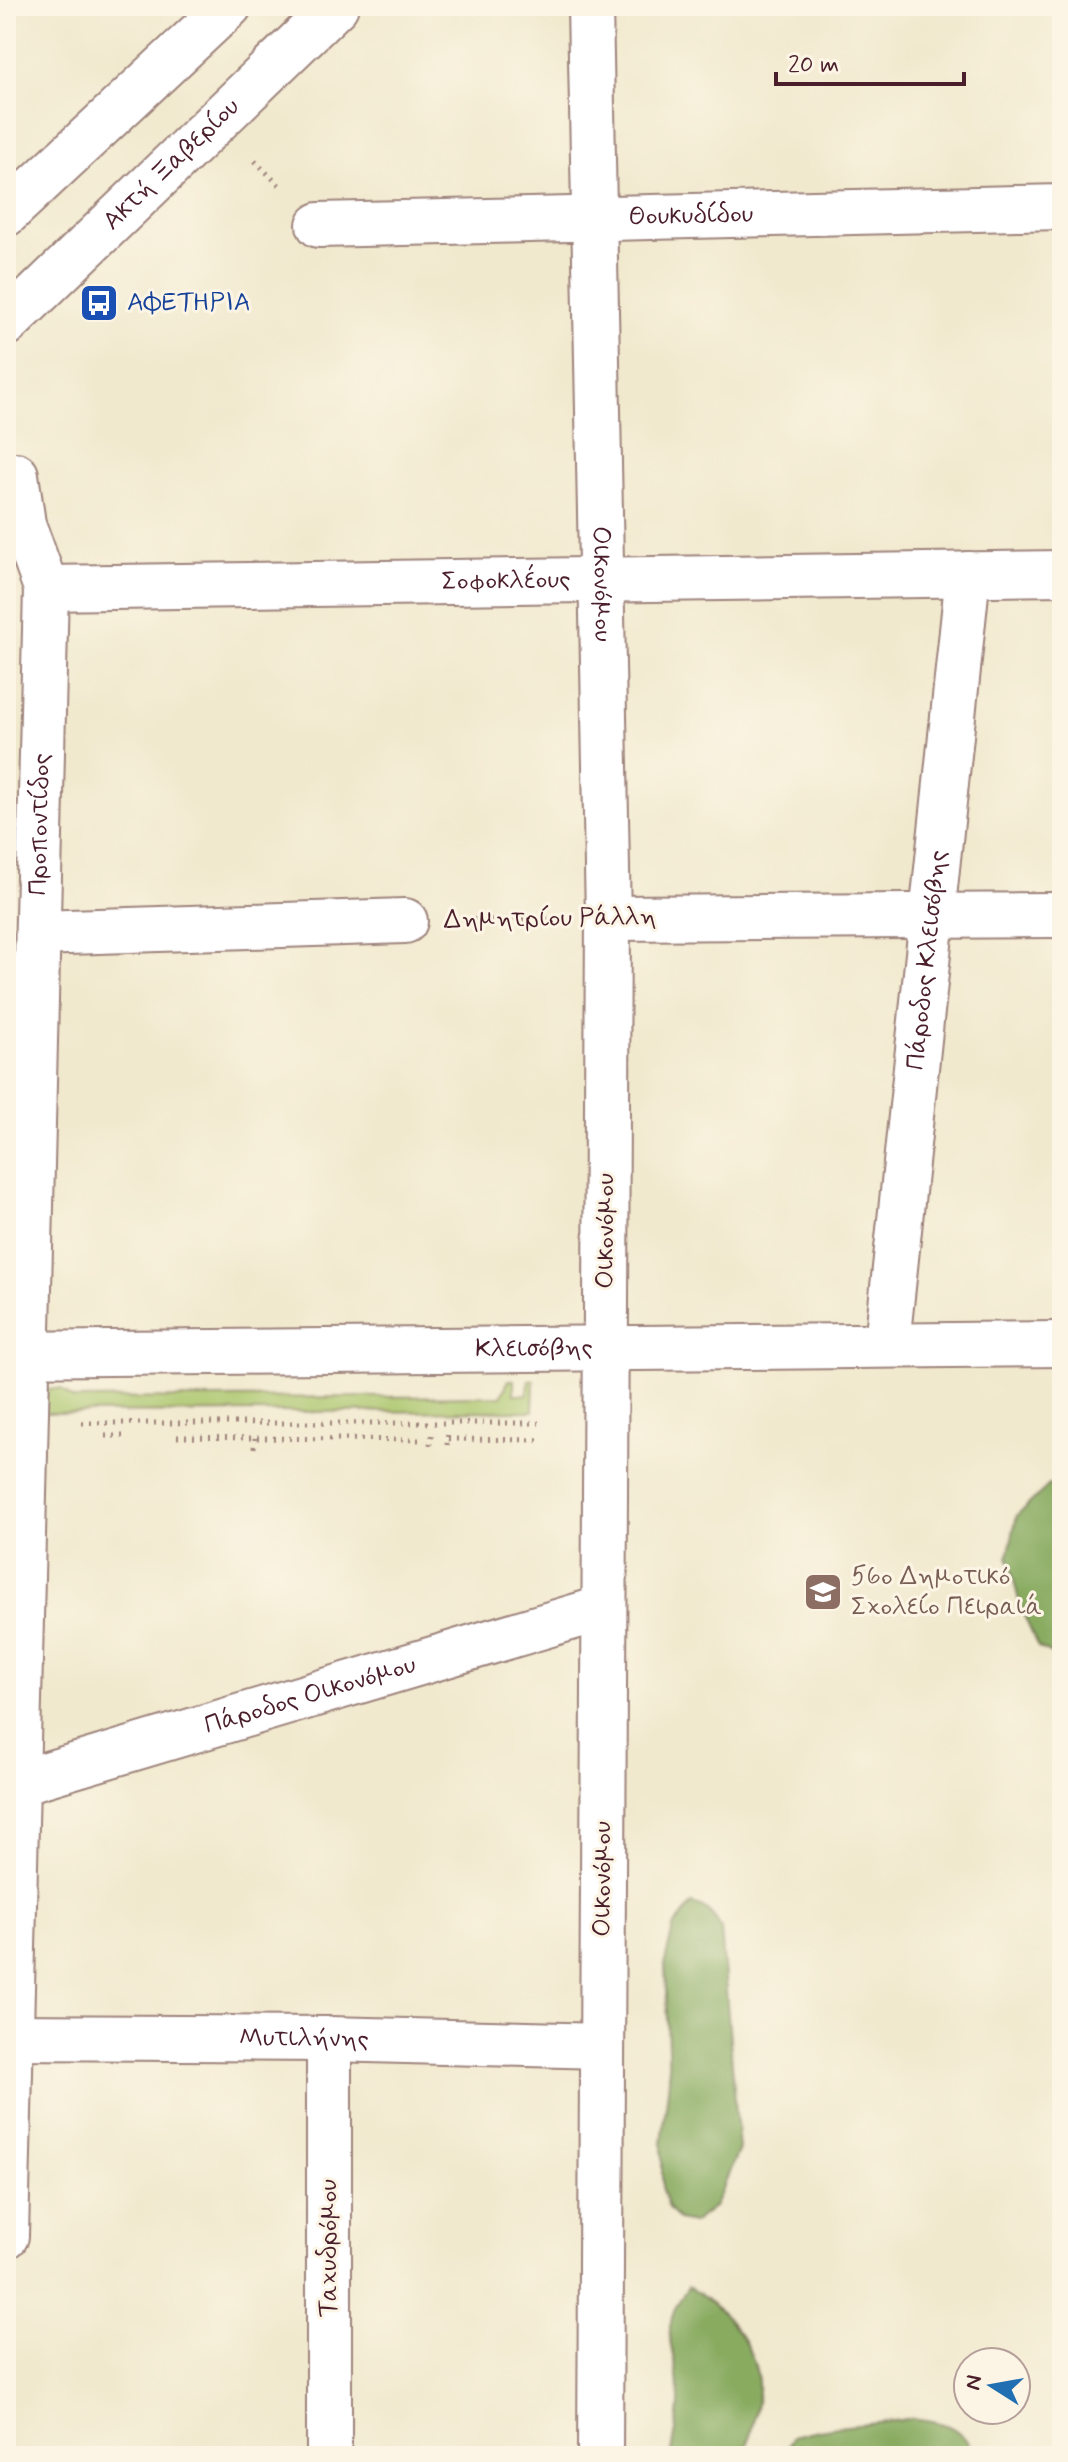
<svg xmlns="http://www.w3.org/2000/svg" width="1068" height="2462" font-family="Mynerve,sans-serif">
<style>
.green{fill:#abc66d;stroke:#7a724c;stroke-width:2}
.forest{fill:#88ab60;stroke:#696546;stroke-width:2}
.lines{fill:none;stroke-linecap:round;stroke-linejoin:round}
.street-casing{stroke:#9e847c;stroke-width:48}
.secondary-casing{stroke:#9e847c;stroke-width:48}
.path{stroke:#9e847c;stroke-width:5;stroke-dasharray:2 6;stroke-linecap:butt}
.street{stroke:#fff;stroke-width:44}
.secondary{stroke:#fff;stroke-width:44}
.labels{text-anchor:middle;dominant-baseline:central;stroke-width:6;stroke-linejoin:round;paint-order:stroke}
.street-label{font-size:26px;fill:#4a1f2b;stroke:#fcf5e5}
.transit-label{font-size:26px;fill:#164399;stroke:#fcf5e5;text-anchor:start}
.education-label{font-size:26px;fill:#785e54;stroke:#fcf5e5;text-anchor:start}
</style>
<rect width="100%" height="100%" fill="#fcf5e5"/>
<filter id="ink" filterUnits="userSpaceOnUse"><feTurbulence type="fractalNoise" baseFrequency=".0125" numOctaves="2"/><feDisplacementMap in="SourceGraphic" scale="16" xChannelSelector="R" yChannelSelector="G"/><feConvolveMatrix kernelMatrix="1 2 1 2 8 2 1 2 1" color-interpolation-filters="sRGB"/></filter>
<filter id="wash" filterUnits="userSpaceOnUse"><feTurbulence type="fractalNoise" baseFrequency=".006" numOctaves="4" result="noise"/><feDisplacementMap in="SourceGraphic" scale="32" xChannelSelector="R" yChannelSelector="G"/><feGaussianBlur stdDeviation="1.8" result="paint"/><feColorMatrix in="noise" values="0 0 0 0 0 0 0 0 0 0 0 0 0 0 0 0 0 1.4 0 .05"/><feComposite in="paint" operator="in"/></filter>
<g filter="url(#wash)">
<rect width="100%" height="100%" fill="#f1e9ce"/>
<polygon class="green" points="509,1380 514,1380 514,1394 527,1395 529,1380 534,1380 533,1411 38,1413 38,1389 61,1389 73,1399 501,1396"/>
<g class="forest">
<polygon points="1049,1485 1062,1488 1062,1660 1038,1647 1021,1609 1008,1556 1017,1515"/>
<path d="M 692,1904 C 707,1908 714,1914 721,1929 L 739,2149 L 715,2206 L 693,2223 L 678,2220 L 668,2208 L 662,2190 L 662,2143 L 669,2079 L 665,1962 L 673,1928 Z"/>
<path d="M 688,2287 C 720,2305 749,2336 757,2374 C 762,2399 750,2432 745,2456 L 671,2456 C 675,2438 679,2419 679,2400 C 679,2350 653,2334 688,2287 Z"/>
<path d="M 912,2418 C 944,2422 961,2425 976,2456 L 782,2456 L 794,2436 C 832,2424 872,2426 912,2418 Z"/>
</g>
</g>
<g filter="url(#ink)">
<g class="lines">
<defs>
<g id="street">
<path id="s1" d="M 590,6 L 608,918 L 600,2456"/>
<path id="s2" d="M 319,225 L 1062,207"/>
<path id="s3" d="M 46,588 L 1062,573"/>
<polyline points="608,918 1062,915"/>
<polyline points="38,933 405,921"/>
<path id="s4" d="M 887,1344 L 968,574"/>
<path id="s5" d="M 17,1783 L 604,1608"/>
<path id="s6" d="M 6,2037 L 329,2039 L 602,2046"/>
<polyline points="329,2039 329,2456"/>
<path id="s7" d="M 6,2236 L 46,588 L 23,524 L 16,475"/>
</g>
<g id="secondary">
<polyline points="6,214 229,6"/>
<path id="s8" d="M 6,324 L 336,6"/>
<path id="s9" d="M 6,1354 L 1062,1344"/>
</g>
</defs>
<use href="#street" class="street-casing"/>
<use href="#secondary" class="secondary-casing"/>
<g class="path">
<polyline points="255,161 282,188"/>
<polyline points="458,920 552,919"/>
<polyline points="82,1423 539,1423"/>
<polyline points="105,1436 123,1436 123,1432"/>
<polyline points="177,1437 422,1440"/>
<polyline points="448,1439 541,1440"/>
<polyline points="430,1445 432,1434"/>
<polyline points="447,1445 448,1431"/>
<polyline points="254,1448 255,1438"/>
</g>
<use href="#street" class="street"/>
<use href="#secondary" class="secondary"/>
</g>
</g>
<defs>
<symbol id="bus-square" viewBox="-11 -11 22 22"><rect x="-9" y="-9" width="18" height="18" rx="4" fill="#1a4fb4" stroke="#fcf5e5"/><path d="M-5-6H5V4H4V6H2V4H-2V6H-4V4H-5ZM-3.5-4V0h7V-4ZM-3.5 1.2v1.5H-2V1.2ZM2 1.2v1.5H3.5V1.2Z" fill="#fff"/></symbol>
<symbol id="school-square" viewBox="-11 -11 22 22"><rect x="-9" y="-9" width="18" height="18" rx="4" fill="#8d6e63" stroke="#fcf5e5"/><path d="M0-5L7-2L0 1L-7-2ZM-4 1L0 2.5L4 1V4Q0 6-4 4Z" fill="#fff"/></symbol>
</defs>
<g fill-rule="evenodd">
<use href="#bus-square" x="77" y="281" width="44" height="44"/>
<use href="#school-square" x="801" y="1570" width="44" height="44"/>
</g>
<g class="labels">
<g class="street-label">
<text stroke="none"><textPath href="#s8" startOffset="230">Ακτή Ξαβερίου</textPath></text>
<text stroke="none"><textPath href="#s2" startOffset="372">Θουκυδίδου</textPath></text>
<text stroke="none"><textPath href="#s3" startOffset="460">Σοφοκλέους</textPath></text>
<text stroke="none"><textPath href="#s1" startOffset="578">Οικονόμου</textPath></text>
<text stroke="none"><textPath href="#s7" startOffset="1412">Προποντίδος</textPath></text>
<text transform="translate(550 919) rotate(-1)">Δημητρίου Ράλλη</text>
<text stroke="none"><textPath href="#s4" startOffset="386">Πάροδος Κλεισόβης</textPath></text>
<text transform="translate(606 1231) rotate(-90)">Οικονόμου</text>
<text stroke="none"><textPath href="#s9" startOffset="528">Κλεισόβης</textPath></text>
<text stroke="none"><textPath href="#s5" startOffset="306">Πάροδος Οικονόμου</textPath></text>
<text transform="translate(603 1879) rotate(-90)">Οικονόμου</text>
<text stroke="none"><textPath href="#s6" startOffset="298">Μυτιλήνης</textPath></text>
<text transform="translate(329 2248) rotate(-90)">Ταχυδρόμου</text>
</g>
<g class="transit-label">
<text x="127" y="303">ΑΦΕΤΗΡΙΑ</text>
</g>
<g class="education-label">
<text x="851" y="1577">56ο Δημοτικό<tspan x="851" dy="30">Σχολείο Πειραιά</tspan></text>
</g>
</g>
<rect width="1068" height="2462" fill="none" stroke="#fcf5e5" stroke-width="32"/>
<g transform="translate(992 2386) rotate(281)"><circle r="38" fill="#fcf5e5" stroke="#b59f9b" stroke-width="2"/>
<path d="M0-6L14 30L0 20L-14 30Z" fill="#1f6fb2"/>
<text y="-12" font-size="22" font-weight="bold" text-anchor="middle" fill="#4a1f2b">N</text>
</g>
<path d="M776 72v12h188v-12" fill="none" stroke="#4a1f2b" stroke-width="4"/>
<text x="788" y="72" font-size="24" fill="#4a1f2b" stroke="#fcf5e5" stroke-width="6" paint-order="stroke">20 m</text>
</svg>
